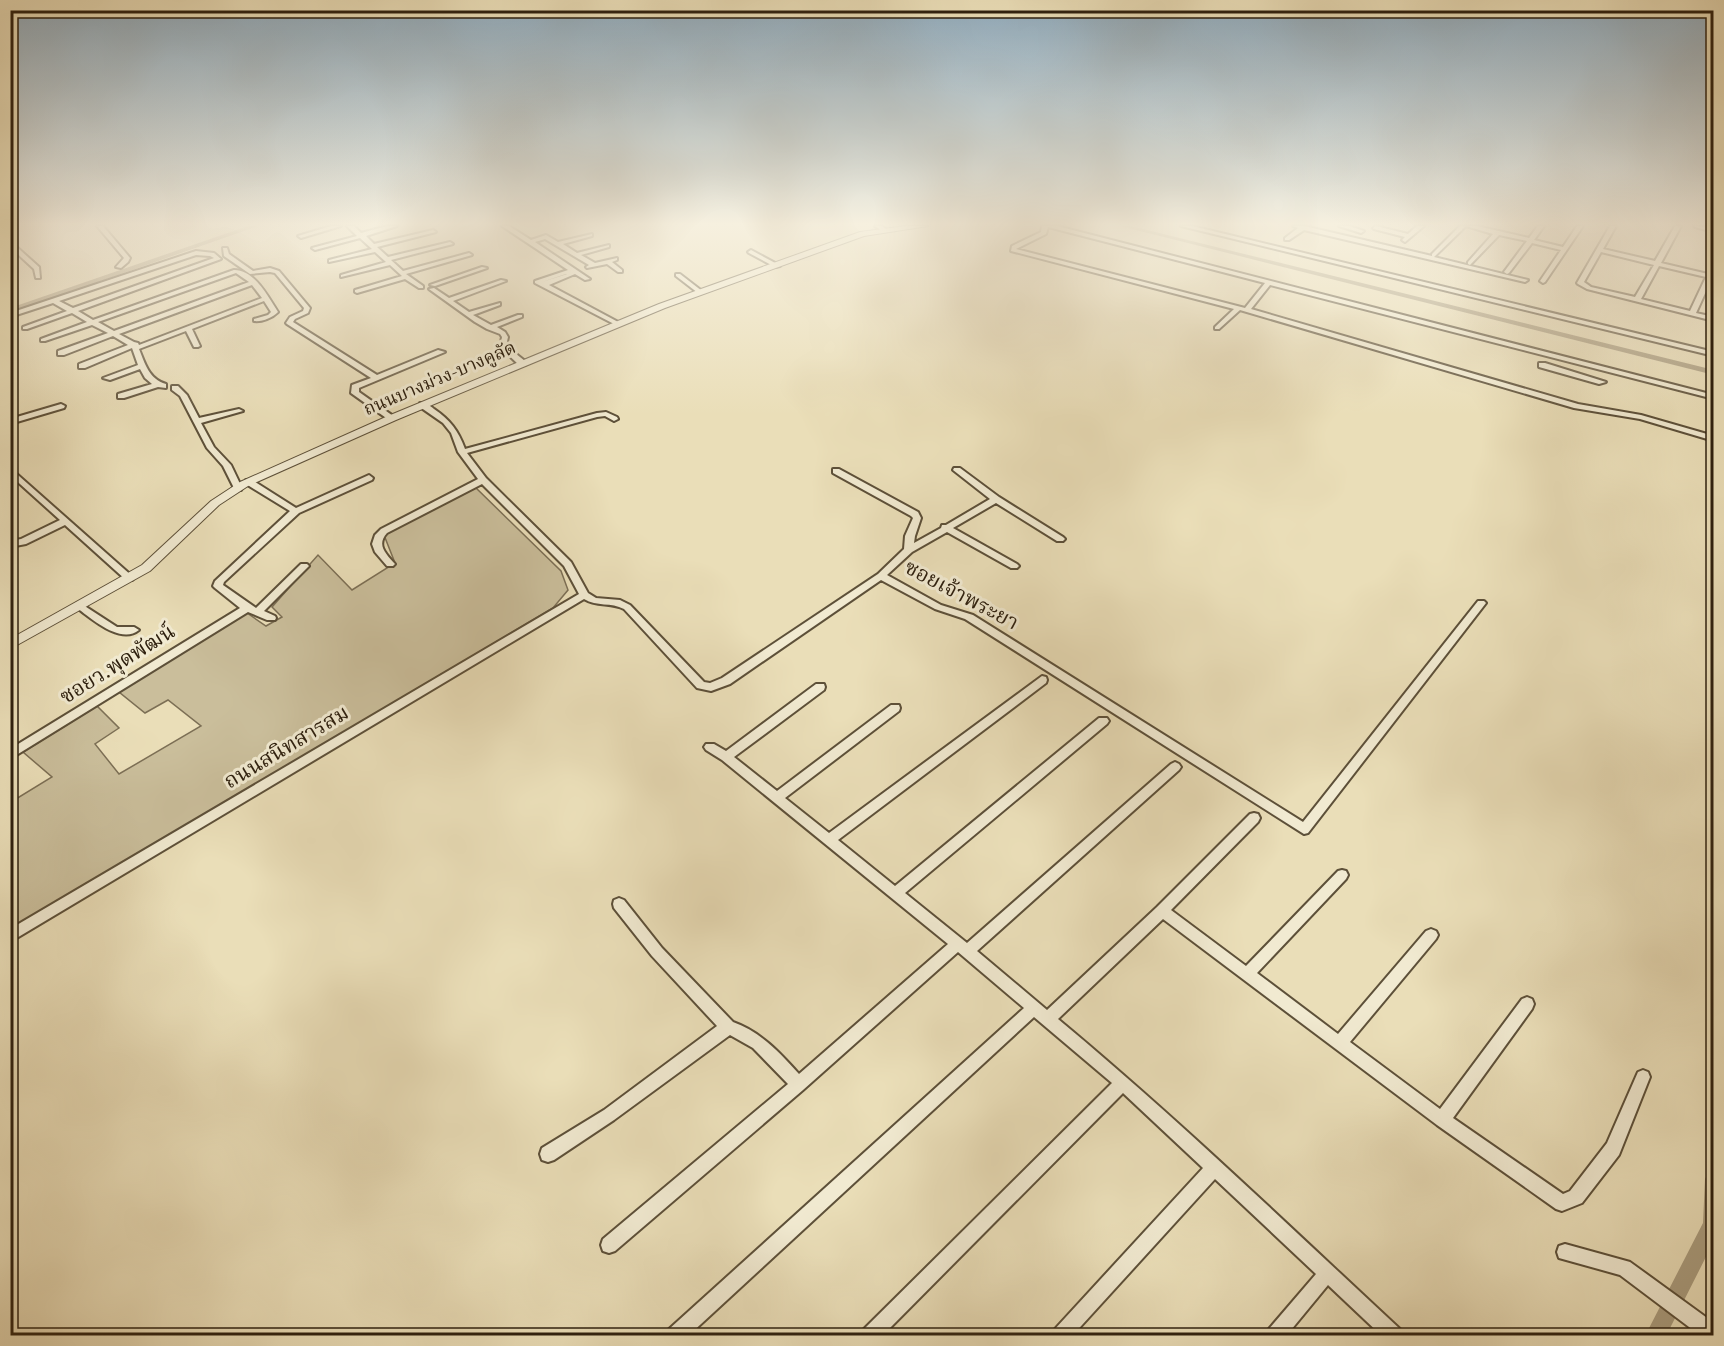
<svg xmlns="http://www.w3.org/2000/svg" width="1724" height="1346" font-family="'Old Standard TT','Noto Serif Thai',serif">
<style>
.green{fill:#cabe9b;stroke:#7c6f55;stroke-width:1.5}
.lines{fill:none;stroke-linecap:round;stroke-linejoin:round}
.canal{fill:#aa9d7f;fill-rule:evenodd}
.minor-casing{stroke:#5d5039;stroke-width:4}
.tertiary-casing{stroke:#5d5039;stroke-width:2}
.minor{fill:#f1ead1;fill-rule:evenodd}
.tertiary{fill:#f1ead1;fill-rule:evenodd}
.labels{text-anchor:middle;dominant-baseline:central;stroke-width:6;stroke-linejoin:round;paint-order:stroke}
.far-street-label{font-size:18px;fill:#2e200f;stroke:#f1ead1}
.street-label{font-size:21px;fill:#2e200f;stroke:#f1ead1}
</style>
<rect width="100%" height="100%" fill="#eadeb8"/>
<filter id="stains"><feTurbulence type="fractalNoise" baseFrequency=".00333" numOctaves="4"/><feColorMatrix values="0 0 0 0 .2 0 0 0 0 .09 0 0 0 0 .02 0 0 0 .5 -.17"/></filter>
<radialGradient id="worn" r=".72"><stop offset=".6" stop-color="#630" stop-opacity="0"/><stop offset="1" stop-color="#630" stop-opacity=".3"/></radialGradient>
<polygon class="green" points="475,487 561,571 568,590 553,608 11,930 11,802 52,777 23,752 97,706 119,728 95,744 119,774 201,726 168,700 145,713 119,692 247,613 266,626 282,617 272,607 318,555 352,590 395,563 384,535"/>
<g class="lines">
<g class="canal">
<polygon points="248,226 258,226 10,313 10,308"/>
<polygon points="1120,226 1131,226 1714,370 1714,375"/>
<polygon points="1714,1170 1714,1241 1666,1336 1645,1336 1703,1223 1705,1179 1708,1173"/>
</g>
<defs>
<g id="minor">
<polygon points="97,226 103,226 130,258 128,262 121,268 116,267 124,258"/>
<polygon points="331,226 341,226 301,238 298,236"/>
<polygon points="347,226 354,226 361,233 387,226 397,226 366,236 374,244 433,230 436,232 377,247 388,257 450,242 453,244 391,260 403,271 469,253 472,255 406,274 423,286 423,288 419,288 405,279 357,293 355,292 355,290 402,276 390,265 341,277 341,275 386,262 375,252 329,262 329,260 372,249 360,238 315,250 312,248 357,236"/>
<path d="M 502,226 L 509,226 L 531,240 L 546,235 L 558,242 L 592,234 L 592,236 L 563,244 L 577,253 L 609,245 L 609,247 L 581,255 L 595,263 L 617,258 L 617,260 L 612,262 L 622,270 L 622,272 L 618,272 L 607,264 L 587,268 L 586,267 L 589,265 L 545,239 L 535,242 L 590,279 L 585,280 L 575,274 L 549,285 L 620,323 L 620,325 L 616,325 L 535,283 L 535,281 L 568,270 ZM 566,274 L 567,274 L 542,282 Z"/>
<polygon points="875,226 882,226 887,230 882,231"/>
<path d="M 1042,226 L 1057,226 L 1714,395 L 1714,399 L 1270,285 L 1251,309 L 1578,404 L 1641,415 L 1714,436 L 1714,441 L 1640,419 L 1574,408 L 1240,310 L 1219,329 L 1215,329 L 1215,327 L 1234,309 L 1011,251 L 1012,246 L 1041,232 ZM 1048,227 L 1265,283 L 1245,308 L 1016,249 L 1046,234 Z"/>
<polygon points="1181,226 1192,226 1714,352 1714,356"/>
<polygon points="1293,226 1304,226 1432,256 1432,254 1460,226 1466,226 1434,257 1528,280 1525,282 1304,230 1289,240 1285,240 1285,238 1298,228"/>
<polygon points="1339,226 1349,226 1364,231 1361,233"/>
<polygon points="1376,226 1408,234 1417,226 1424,226 1405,242 1402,240 1405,237 1374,229 1373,228"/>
<polygon points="1466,226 1477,226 1529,238 1538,226 1544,226 1534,240 1563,247 1577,226 1583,226 1545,282 1543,283 1540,281 1561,250 1532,243 1509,273 1507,274 1504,272 1527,241 1499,235 1470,265 1468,264 1468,262 1493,234"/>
<path d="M 1610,226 L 1616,226 L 1603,249 L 1655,261 L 1675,226 L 1681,226 L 1661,263 L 1708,274 L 1714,265 L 1714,279 L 1712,278 L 1696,313 L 1714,317 L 1714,321 L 1587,289 L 1578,284 L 1577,283 ZM 1601,252 L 1654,265 L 1635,297 L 1591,287 L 1584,282 ZM 1659,266 L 1706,277 L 1690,311 L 1641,299 Z"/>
<polygon points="1694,226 1714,228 1714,232 1695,227"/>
<polygon points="10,241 39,267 40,278 36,278 34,269 10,247"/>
<polygon points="223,248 227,248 229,254 253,271 270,268 279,271 310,308 308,313 295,319 293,322 377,375 438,350 445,352 359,388 359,392 396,418 392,420 389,420 351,393 352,385 371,378 287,324 286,323 290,317 303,311 304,308 275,273 270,272 250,274 224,256"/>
<polygon points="751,250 779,265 780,266 775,267 749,253 748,252"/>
<path d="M 196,251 L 214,253 L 221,259 L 78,311 L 93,320 L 234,270 C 255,270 268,297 278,312 C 272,318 262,322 254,321 L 254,319 L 268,315 L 271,312 L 264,301 L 192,329 L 200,346 L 198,347 L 194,347 L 186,331 L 139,349 C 145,364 149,379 166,384 L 166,388 L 158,387 L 124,398 L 118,398 L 118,394 L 152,384 L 145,378 L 140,369 L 110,380 L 103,378 L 138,365 L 132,348 L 85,368 L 79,368 L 79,364 L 128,345 L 113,336 L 64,355 L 58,355 L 58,351 L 108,333 L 92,325 L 45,341 L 41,341 L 41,339 L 87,322 L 72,313 L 27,329 L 23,329 L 23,327 L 67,311 L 53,303 L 10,317 L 10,313 ZM 196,255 L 210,256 L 214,258 L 73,308 L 59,301 ZM 236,273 L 249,282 L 114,331 L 98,322 ZM 252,285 L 262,298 L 139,345 L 138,343 L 134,342 L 119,334 Z"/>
<polygon points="482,267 487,268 435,286 430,285"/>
<polygon points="676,274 680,274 702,291 702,293 698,293 676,276"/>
<polygon points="501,280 506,281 453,301 469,312 500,303 500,305 473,315 491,325 518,315 522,315 522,317 497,327 505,332 508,337 506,346 525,361 525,365 519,365 500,347 502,337 500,334 487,329 475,322 429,289 434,288 449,298"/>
<polygon points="1539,363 1545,363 1606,382 1599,384 1539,367"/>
<polygon points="172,386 178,386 187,395 199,418 239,409 243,411 201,423 214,447 231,465 242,488 241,490 235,490 223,466 207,448 180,396 172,390"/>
<path d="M 420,403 C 427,403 429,405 434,409 C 450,420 458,430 465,449 L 597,413 L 606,412 L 617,417 L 618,419 L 614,421 L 605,416 L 597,417 L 467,453 L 486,478 L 571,562 L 588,593 L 596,598 L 620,600 L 630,605 L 704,682 L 710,683 L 722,678 L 878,574 L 904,549 L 905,536 L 913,518 L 911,516 L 833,473 L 833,469 L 839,469 L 918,512 L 921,518 L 915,536 L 914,543 L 941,528 L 942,525 L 946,525 L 990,499 L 953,470 L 954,468 L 960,468 L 999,497 L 1063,537 L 1065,539 L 1063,541 L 1057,541 L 996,503 L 953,528 L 1017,564 L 1019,566 L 1017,568 L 1011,568 L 947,532 L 912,552 L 887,575 L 941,605 L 973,615 L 1303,822 L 1478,601 L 1484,601 L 1486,603 L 1308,833 L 1304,834 L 965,619 L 935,609 L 881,580 L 730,684 L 711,691 L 697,688 L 624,609 C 611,602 597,607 584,599 L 10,942 L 10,929 L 579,594 L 564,566 L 482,484 L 387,533 C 376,545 386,554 395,564 L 393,566 L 387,566 L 375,552 L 372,544 L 375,535 L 381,529 L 478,479 L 458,452 L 451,433 L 443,423 L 420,407 Z"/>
<polygon points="61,404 65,406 64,408 10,424 10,419"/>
<polygon points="10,468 132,576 134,578 132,580 126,580 65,525 26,544 10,547 10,541 21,539 60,520 10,475"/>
<polygon points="369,475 373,478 372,480 299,513 224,582 223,585 256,608 301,564 307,564 309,566 264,611 275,616 276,618 275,620 267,620 248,612 10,759 10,749 240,608 215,588 213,586 215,581 290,511 246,484 246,480 252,480 296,508"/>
<path d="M 80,603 L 117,627 L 134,627 L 139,630 C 121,645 92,619 77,608 L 75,606 Z"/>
<path d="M 1042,676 L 1046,677 L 1047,680 L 1046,683 L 838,840 L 895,886 L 1099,718 L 1107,718 L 1109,721 L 1107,724 L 905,893 L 967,943 L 1171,764 L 1175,762 L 1179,764 L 1181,767 L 1179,770 L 977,951 L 1047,1010 L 1157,907 L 1250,814 L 1254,813 L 1258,814 L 1260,818 L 1258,822 L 1171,910 L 1246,966 L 1338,871 L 1342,870 L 1346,871 L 1348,875 L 1346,879 L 1257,973 L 1338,1034 L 1426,931 L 1431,929 L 1436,931 L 1438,935 L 1436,939 L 1350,1042 L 1440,1109 L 1522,999 L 1527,997 L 1532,999 L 1534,1004 L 1532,1009 L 1453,1118 L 1563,1194 L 1570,1191 L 1607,1143 L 1638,1072 L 1643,1070 L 1648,1072 L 1650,1077 L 1619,1155 L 1582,1203 L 1562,1211 L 1556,1209 L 1437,1125 L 1163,919 L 1058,1019 C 1177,1118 1288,1225 1401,1330 L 1404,1336 L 1382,1336 L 1328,1285 L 1286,1336 L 1265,1336 L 1268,1330 L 1316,1274 L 1215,1179 L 1072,1336 L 1051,1336 L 1054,1330 L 1203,1168 L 1123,1093 L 882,1336 L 860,1336 L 863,1330 L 1112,1083 L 1034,1017 L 688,1336 L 665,1336 L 668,1330 L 1024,1008 L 958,952 L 803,1090 L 615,1251 L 609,1253 L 603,1251 L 601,1245 L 603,1239 L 788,1084 L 753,1048 L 730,1035 L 614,1120 L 554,1160 L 548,1162 L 542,1160 L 540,1154 L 542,1148 L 604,1110 L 717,1026 L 652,956 L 614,908 L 613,904 L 614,900 L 619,898 L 624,900 L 662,948 L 733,1022 C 761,1032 780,1053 799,1074 L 948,944 L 722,760 L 706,750 L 704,747 L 706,744 L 714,744 L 726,751 L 816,684 L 824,684 L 825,687 L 824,690 L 734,757 L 777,791 L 891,705 L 899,705 L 900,708 L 899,711 L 785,798 L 829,833 Z"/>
<polygon points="1565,1244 1630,1262 1714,1323 1714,1336 1701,1336 1620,1275 1559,1258 1557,1252 1559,1246"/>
</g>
<polygon id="tertiary" points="906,226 928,226 864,236 665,308 396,420 248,486 219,505 150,571 10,649 10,639 142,565 211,501 240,482 388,416 659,304 860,232"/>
</defs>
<use href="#minor" class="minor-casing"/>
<use href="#tertiary" class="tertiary-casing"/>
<use href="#minor" class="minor"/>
<use href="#tertiary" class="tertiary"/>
</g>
<linearGradient id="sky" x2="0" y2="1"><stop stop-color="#8fabbe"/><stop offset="0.54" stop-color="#f6f0df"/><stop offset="1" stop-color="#f6f0df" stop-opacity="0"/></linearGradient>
<rect width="1724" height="415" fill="url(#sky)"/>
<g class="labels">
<g class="far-street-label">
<text transform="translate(440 379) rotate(-23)">ถนนบางม่วง-บางคูลัด</text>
</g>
<g class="street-label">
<text transform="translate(961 596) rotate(28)">ซอยเจ้าพระยา</text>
<text transform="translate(118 665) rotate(-32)">ซอยว.พุดพัฒน์</text>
<text transform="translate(287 748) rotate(-31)">ถนนสนิทสารสม</text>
</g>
</g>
<rect width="1724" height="1346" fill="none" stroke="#eadeb8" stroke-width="36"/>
<rect x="12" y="12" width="1700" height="1322" fill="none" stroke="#2e200f" stroke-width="3"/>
<rect x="18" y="18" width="1688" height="1310" fill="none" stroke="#2e200f" stroke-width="1.5"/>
<rect width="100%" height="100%" filter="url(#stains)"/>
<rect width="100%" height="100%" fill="url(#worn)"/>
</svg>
